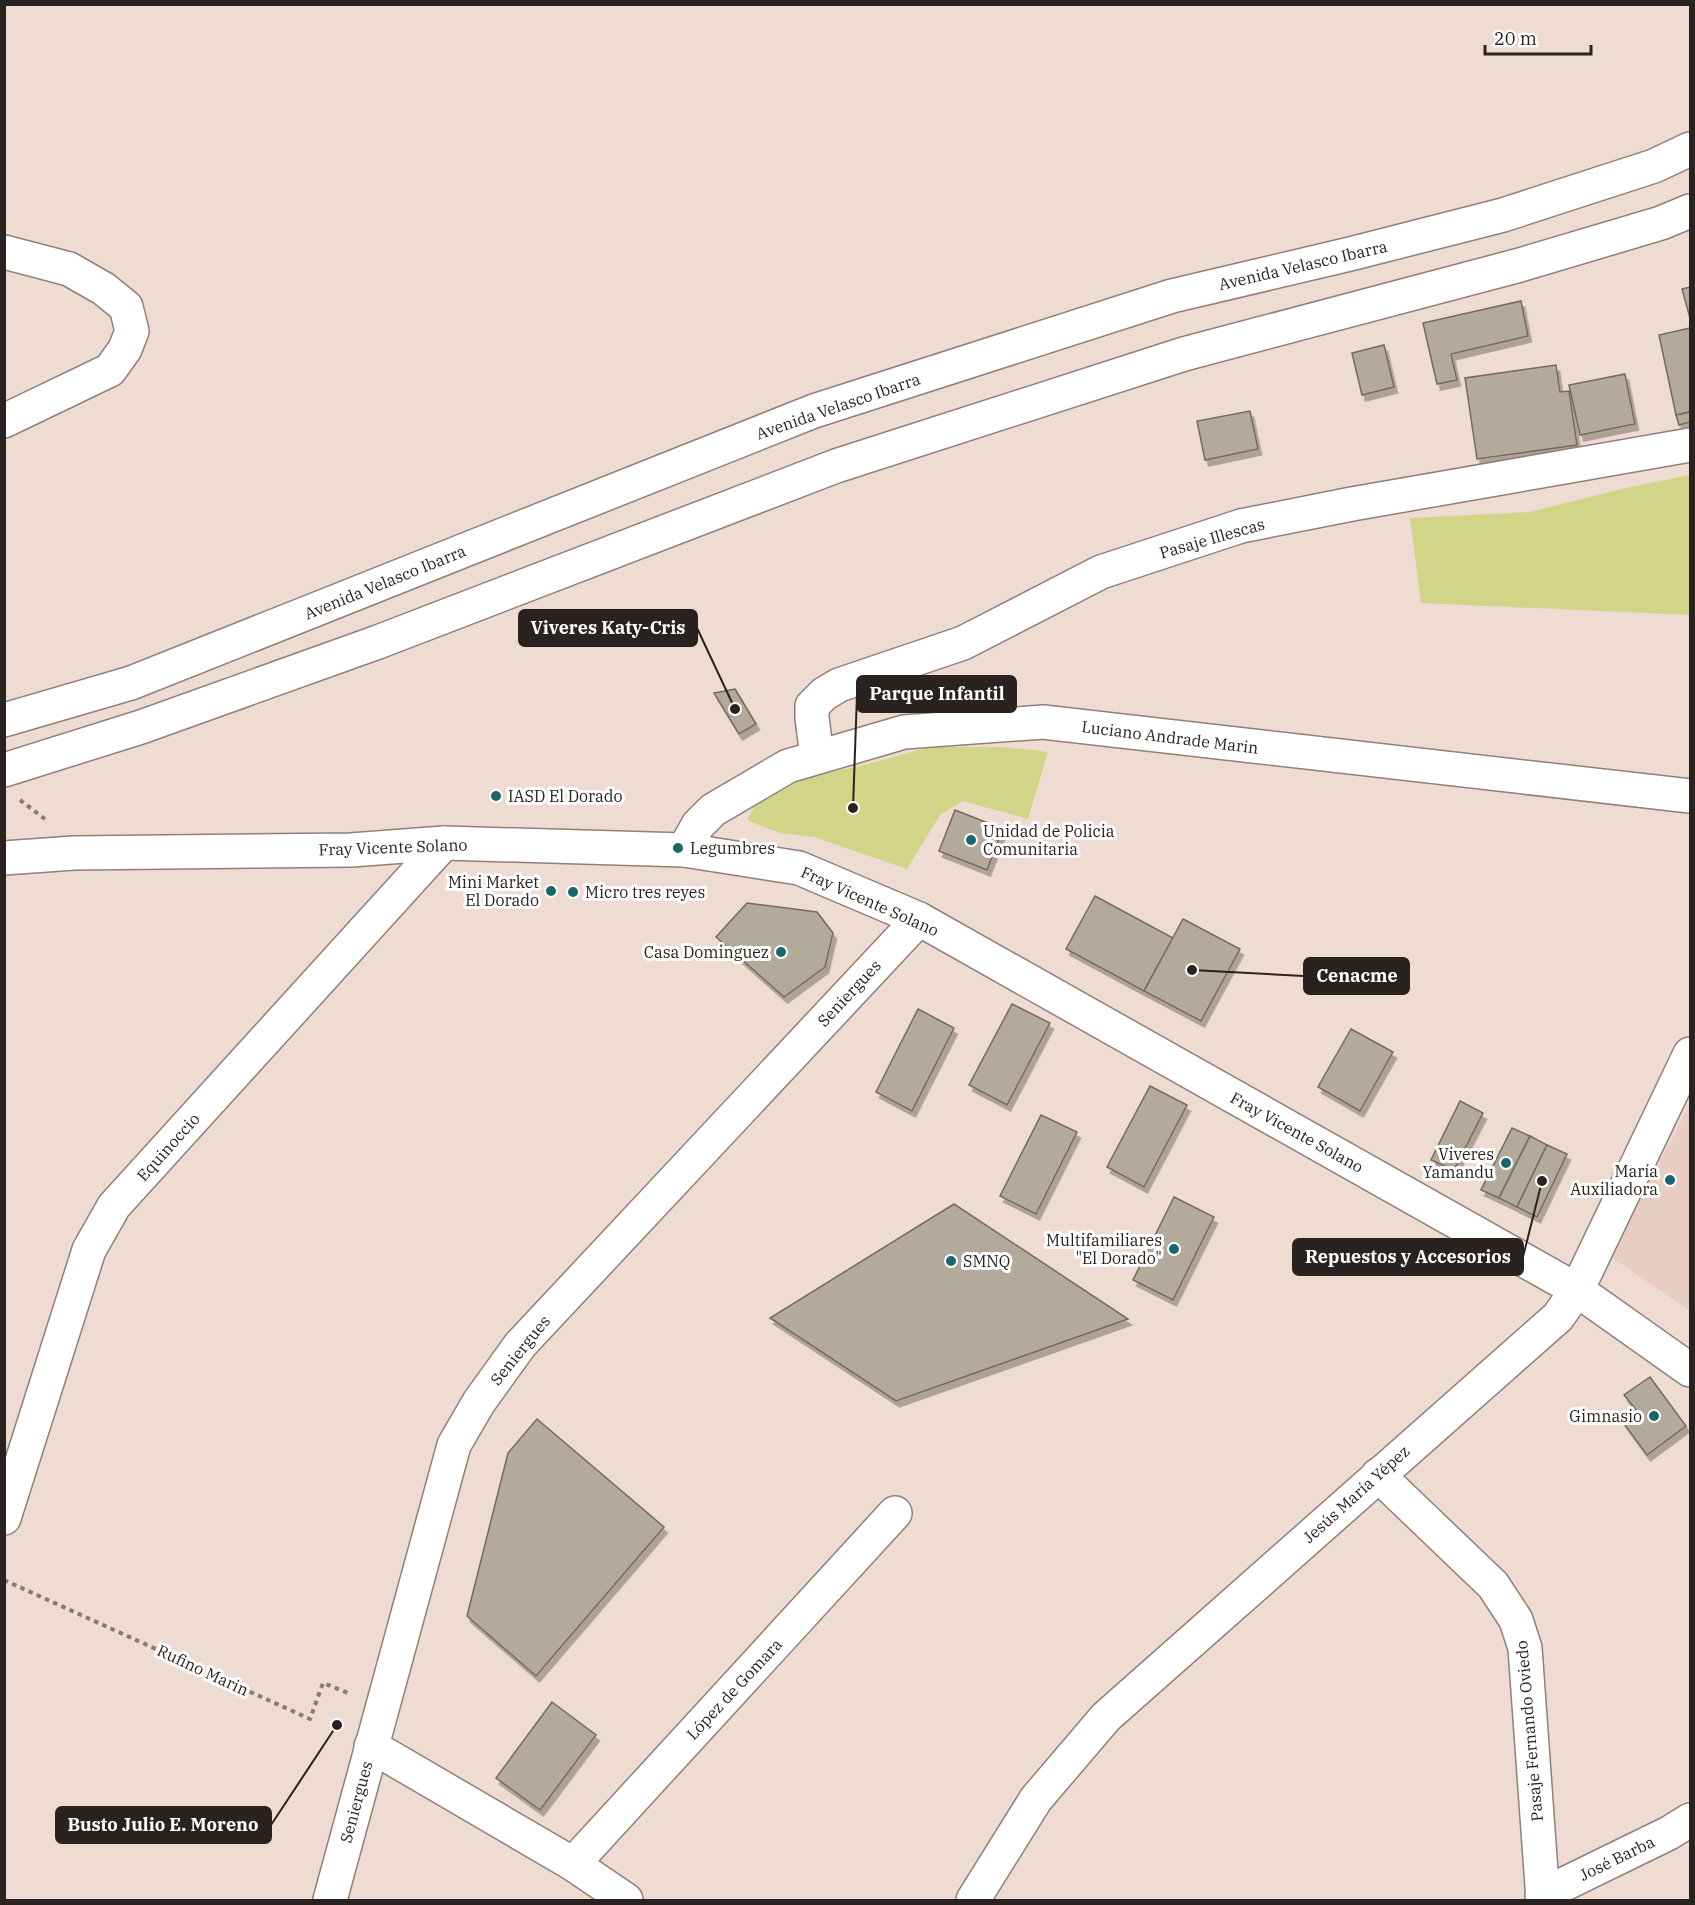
<svg xmlns="http://www.w3.org/2000/svg" width="1695" height="1905" font-family="'IBM Plex Serif',serif">
<style>
.built{fill:#e8cec2}
.green{fill:#d1d587}
.building{fill:#b4aa9b;stroke:#746b5d;stroke-width:1.5;filter:url(#shadow)}
.lines{fill:none;stroke-linecap:round;stroke-linejoin:round}
.street-casing{stroke:#918077;stroke-width:36}
.primary-casing{stroke:#918077;stroke-width:36}
.path{stroke:#887b75;stroke-width:4;stroke-dasharray:4.5 4.5;stroke-linecap:butt}
.street{stroke:#fff;stroke-width:33}
.primary{stroke:#fff;stroke-width:33}
.poi-dot{fill:#19676d;stroke:#fff;stroke-width:2}
.labels{text-anchor:middle;dominant-baseline:central;stroke-width:6;stroke-linejoin:round;paint-order:stroke}
.street-label{font-size:16px;fill:#29221f;stroke:#fff}
.poi-label{font-size:16px;fill:#29221f;stroke:#fff;text-anchor:end}
.leader{fill:none;stroke:#29221f;stroke-width:2}
.callout-dot{fill:#29221f;stroke:#fff;stroke-width:2}
.callout{fill:#29221f;stroke:#29221f;stroke-width:2}
.callout-label{font-size:18px;text-anchor:middle;font-weight:bold;fill:#fff}
</style>
<defs>
<filter id="shadow"><feDropShadow dx="3.5" dy="6" stdDeviation="0" flood-color="#0004"/></filter>
</defs>
<rect width="100%" height="100%" fill="#eedbd2"/>
<polygon class="built" points="1690,1104 1690,1311 1610,1256"/>
<g class="green">
<polygon points="1690,475 1690,615 1421,603 1410,518 1529,512 1621,489"/>
<polygon points="930,747 1004,747 1048,752 1028,819 963,801 940,815 907,869 814,837 780,833 747,820 756,804 805,778 864,765"/>
</g>
<g class="building">
<polygon points="1690,287 1690,318 1682,289"/>
<polygon points="1521,301 1528,336 1451,354 1457,380 1437,384 1423,323"/>
<polygon points="1690,328 1690,412 1676,415 1659,335"/>
<polygon points="1384,345 1394,387 1362,395 1352,353"/>
<polygon points="1556,365 1560,392 1569,391 1577,445 1477,459 1465,378"/>
<polygon points="1625,374 1635,424 1580,435 1569,385"/>
<polygon points="1250,411 1258,449 1205,460 1197,421"/>
<polygon points="1690,412 1690,422 1679,425 1676,415"/>
<polygon points="735,689 756,724 739,734 714,693"/>
<polygon points="955,810 1003,829 987,870 939,851"/>
<polygon points="1095,896 1173,938 1144,991 1066,949"/>
<polygon points="747,903 817,912 833,933 825,967 784,997 716,937"/>
<polygon points="1183,919 1240,949 1201,1021 1144,991"/>
<polygon points="1012,1004 1050,1023 1007,1105 969,1085"/>
<polygon points="918,1009 954,1028 912,1111 876,1092"/>
<polygon points="1351,1029 1393,1052 1360,1111 1318,1087"/>
<polygon points="1150,1086 1187,1105 1144,1187 1107,1167"/>
<polygon points="1460,1101 1483,1113 1454,1170 1431,1160"/>
<polygon points="1041,1115 1077,1132 1036,1214 1000,1196"/>
<polygon points="1512,1128 1530,1136 1499,1198 1481,1190"/>
<polygon points="1530,1136 1547,1145 1517,1207 1499,1198"/>
<polygon points="1547,1145 1567,1154 1537,1217 1517,1207"/>
<polygon points="1174,1197 1214,1217 1173,1300 1133,1280"/>
<polygon points="954,1204 1128,1319 896,1401 770,1318"/>
<polygon points="1650,1377 1686,1426 1647,1455 1622,1421 1636,1410 1624,1395"/>
<polygon points="537,1419 664,1527 536,1676 467,1616 508,1453"/>
<polygon points="552,1702 596,1735 540,1810 496,1778"/>
</g>
<g class="lines">
<defs>
<g id="street">
<polyline points="4,252 69,269 104,289 126,307 132,331 125,349 110,370 4,421"/>
<polyline points="817,757 812,718 812,706 824,694 839,685 963,643 1101,572 1241,526 1352,504 1690,445"/>
<polyline points="684,850 698,825 713,810 788,766 904,732 1043,722 1690,796"/>
<polyline points="4,858 74,853 351,850 444,843 684,850 799,868 919,919 1577,1290 1690,1370"/>
<polyline points="1378,1475 1493,1585 1516,1620 1525,1648 1543,1900"/>
<polyline points="4,1518 89,1250 114,1206 444,843"/>
<polyline points="371,1746 573,1864 626,1900"/>
<polyline points="573,1864 895,1513"/>
<polyline points="1542,1895 1669,1833 1690,1820"/>
<polyline points="330,1900 454,1445 479,1402 520,1345 919,919"/>
<polyline points="973,1900 1036,1799 1106,1717 1558,1317 1577,1290 1690,1054"/>
</g>
<g id="primary">
<polyline points="4,720 131,683 814,411 1172,296 1350,254 1503,215 1654,166 1690,149"/>
<polyline points="4,770 141,727 378,642 836,466 1184,354 1520,265 1661,223 1690,211"/>
</g>
</defs>
<use href="#street" class="street-casing"/>
<use href="#primary" class="primary-casing"/>
<g class="path">
<polyline points="20,800 45,819"/>
<polyline points="4,1580 310,1719 323,1683 351,1694"/>
</g>
<use href="#street" class="street"/>
<use href="#primary" class="primary"/>
</g>
<g class="poi-dot">
<circle cx="496" cy="796" r="6"/>
<circle cx="971" cy="840" r="6"/>
<circle cx="678" cy="848" r="6"/>
<circle cx="551" cy="891" r="6"/>
<circle cx="573" cy="892" r="6"/>
<circle cx="781" cy="952" r="6"/>
<circle cx="1506" cy="1163" r="6"/>
<circle cx="1670" cy="1180" r="6"/>
<circle cx="1174" cy="1249" r="6"/>
<circle cx="951" cy="1261" r="6"/>
<circle cx="1654" cy="1416" r="6"/>
</g>
<g class="labels">
<g class="street-label">
<text transform="translate(1303 265) rotate(-13)">Avenida Velasco Ibarra</text>
<text transform="translate(838 406) rotate(-19)">Avenida Velasco Ibarra</text>
<text transform="translate(1212 538) rotate(-16)">Pasaje Illescas</text>
<text transform="translate(385 582) rotate(-22)">Avenida Velasco Ibarra</text>
<text transform="translate(1170 737) rotate(7)">Luciano Andrade Marin</text>
<text transform="translate(393 847) rotate(-2)">Fray Vicente Solano</text>
<text transform="translate(870 901) rotate(24)">Fray Vicente Solano</text>
<text transform="translate(849 993) rotate(-47)">Seniergues</text>
<text transform="translate(1297 1132) rotate(29)">Fray Vicente Solano</text>
<text transform="translate(168 1147) rotate(-48)">Equinoccio</text>
<text transform="translate(520 1350) rotate(-51)">Seniergues</text>
<text transform="translate(1356 1494) rotate(-42)">Jesús María Yépez</text>
<text transform="translate(203 1670) rotate(25)">Rufino Marin</text>
<text transform="translate(734 1689) rotate(-47)">López de Gomara</text>
<text transform="translate(1529 1731) rotate(-95)">Pasaje Fernando Oviedo</text>
<text transform="translate(356 1802) rotate(-75)">Seniergues</text>
<text transform="translate(1617 1858) rotate(-26)">José Barba</text>
</g>
<g class="poi-label">
<text x="508" y="796" text-anchor="start">IASD El Dorado</text>
<text x="983" y="831" text-anchor="start">Unidad de Policia<tspan x="983" dy="18">Comunitaria</tspan></text>
<text x="690" y="848" text-anchor="start">Legumbres</text>
<text x="539" y="882">Mini Market<tspan x="539" dy="18">El Dorado</tspan></text>
<text x="585" y="892" text-anchor="start">Micro tres reyes</text>
<text x="769" y="952">Casa Dominguez</text>
<text x="1494" y="1154">Viveres<tspan x="1494" dy="18">Yamandu</tspan></text>
<text x="1658" y="1171">María<tspan x="1658" dy="18">Auxiliadora</tspan></text>
<text x="1162" y="1240">Multifamiliares<tspan x="1162" dy="18">"El Dorado"</tspan></text>
<text x="963" y="1261" text-anchor="start">SMNQ</text>
<text x="1642" y="1416">Gimnasio</text>
</g>
</g>
<path class="leader" d="M735 709L697 628M853 808L857 694M1192 970L1304 976M1542 1181L1523 1257M337 1725L271 1825"/>
<g class="callout-dot">
<circle cx="735" cy="709" r="6"/>
<circle cx="853" cy="808" r="6"/>
<circle cx="1192" cy="970" r="6"/>
<circle cx="1542" cy="1181" r="6"/>
<circle cx="337" cy="1725" r="6"/>
</g>
<g class="callout">
<rect x="519" y="610" width="178" height="36" rx="6"/>
<rect x="857" y="676" width="159" height="36" rx="6"/>
<rect x="1304" y="958" width="105" height="36" rx="6"/>
<rect x="1293" y="1239" width="230" height="36" rx="6"/>
<rect x="56" y="1807" width="215" height="36" rx="6"/>
</g>
<g class="callout-label">
<text x="608" y="634">Viveres Katy-Cris</text>
<text x="937" y="700">Parque Infantil</text>
<text x="1357" y="982">Cenacme</text>
<text x="1408" y="1263">Repuestos y Accesorios</text>
<text x="163" y="1831">Busto Julio E. Moreno</text>
</g>
<rect width="1695" height="1905" fill="none" stroke="#29221f" stroke-width="12"/>
<path d="M1485 45v9h106v-9" fill="none" stroke="#29221f" stroke-width="3"/>
<text x="1494" y="45" font-size="18" fill="#29221f" stroke="#ffffff" stroke-width="4.5" paint-order="stroke">20 m</text>
</svg>
